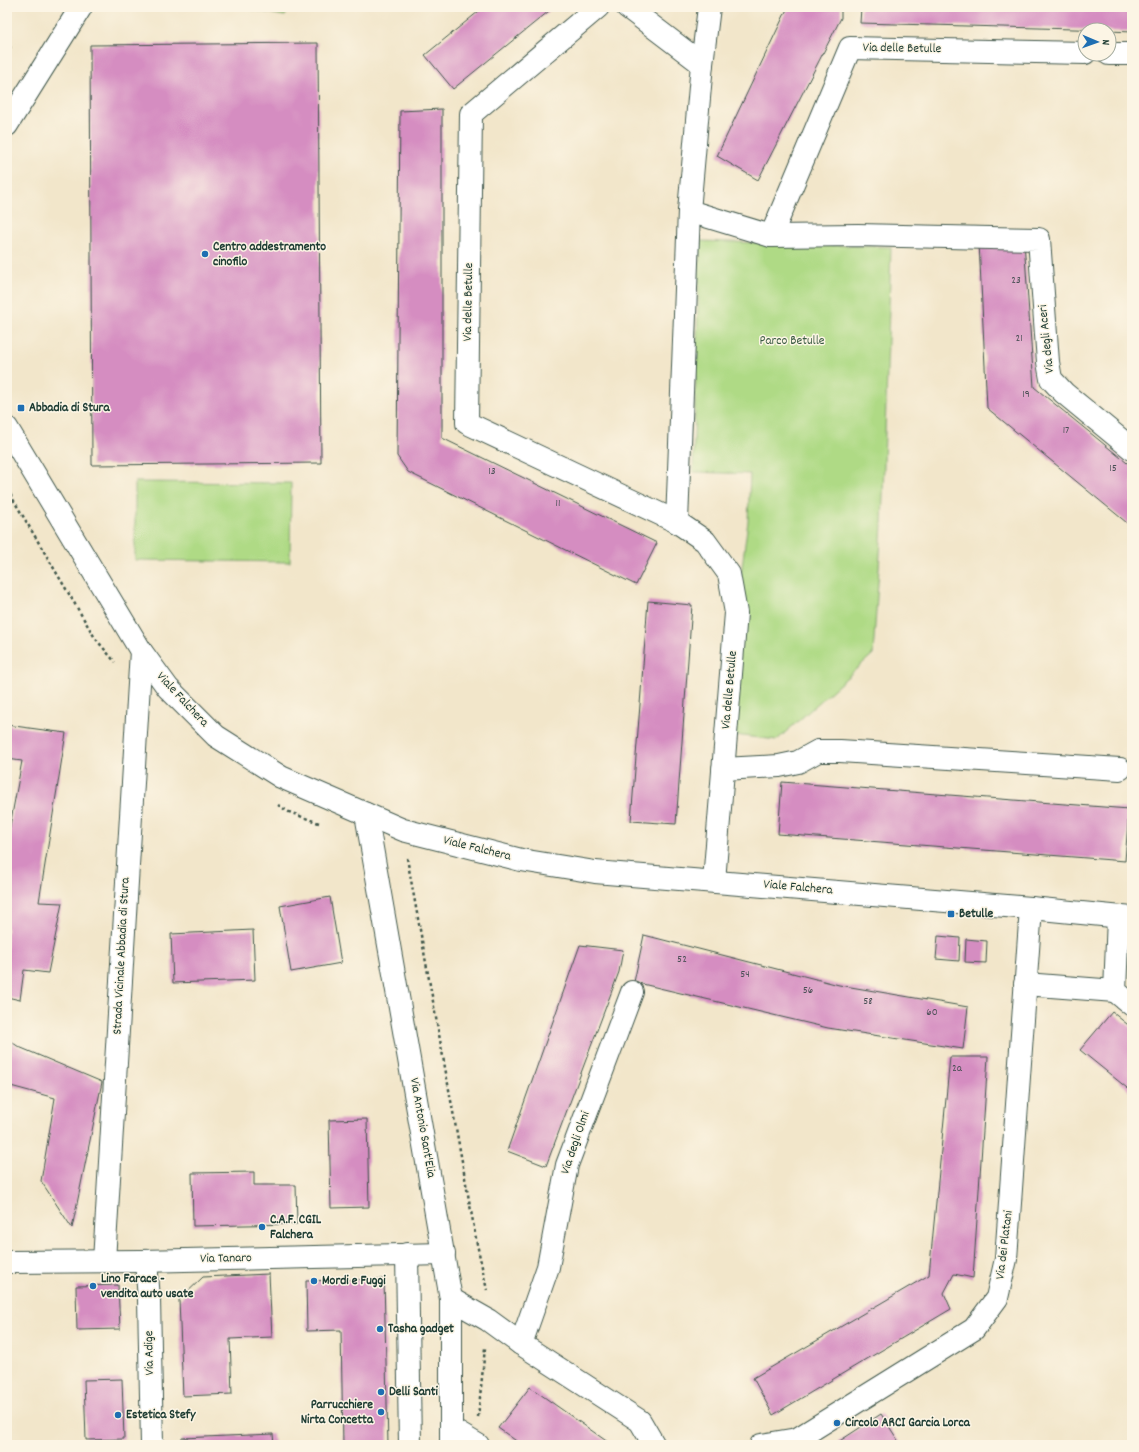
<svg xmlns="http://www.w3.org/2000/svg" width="1139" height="1452" font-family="Dekko,sans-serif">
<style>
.green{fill:#afda85;stroke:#678c5c}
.building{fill:#d58dc1}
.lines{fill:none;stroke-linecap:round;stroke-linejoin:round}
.minor-casing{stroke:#3f564a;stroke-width:24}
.path{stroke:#3f564a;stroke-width:2.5;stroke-dasharray:3 3;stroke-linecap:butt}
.minor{stroke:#fff;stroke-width:22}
.poi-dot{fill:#1f6fb2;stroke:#fcf5e5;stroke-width:1.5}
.labels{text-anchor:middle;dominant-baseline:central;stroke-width:3;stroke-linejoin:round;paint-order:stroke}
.number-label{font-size:11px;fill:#4c5157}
.street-label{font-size:13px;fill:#1f3d34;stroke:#fcf5e5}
.poi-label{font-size:13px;font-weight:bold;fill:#1f3d34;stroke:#fcf5e5;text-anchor:start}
.park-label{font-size:13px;fill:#3c5c44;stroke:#fcf5e5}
</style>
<rect width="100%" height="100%" fill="#fcf5e5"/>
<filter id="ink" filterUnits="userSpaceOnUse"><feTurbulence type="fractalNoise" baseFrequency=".025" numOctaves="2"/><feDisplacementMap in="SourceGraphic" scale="8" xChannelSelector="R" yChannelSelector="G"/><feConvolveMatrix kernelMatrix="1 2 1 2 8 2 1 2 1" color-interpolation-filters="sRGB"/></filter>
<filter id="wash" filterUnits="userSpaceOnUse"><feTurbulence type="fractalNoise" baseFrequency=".012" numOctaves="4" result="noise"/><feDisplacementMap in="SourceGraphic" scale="16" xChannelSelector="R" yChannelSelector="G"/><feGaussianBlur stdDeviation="0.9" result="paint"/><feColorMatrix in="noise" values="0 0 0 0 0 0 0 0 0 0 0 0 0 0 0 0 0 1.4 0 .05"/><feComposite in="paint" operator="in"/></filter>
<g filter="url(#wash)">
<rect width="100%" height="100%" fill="#f2e6ca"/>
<g class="green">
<polygon points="237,7 290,7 285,16"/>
<polygon points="700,241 891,247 882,525 873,654 777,740 726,734 736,613 748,521 750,474 693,472"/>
<polygon points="135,482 291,483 290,562 135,560"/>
</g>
<g id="blocks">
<g class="building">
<polygon points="484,7 554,7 453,89 425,55"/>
<polygon points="788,7 841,7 841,18 758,180 717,156"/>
<polygon points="861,7 1132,7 1132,32 1109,31 1109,30 860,23"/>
<polygon points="7,33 11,48 7,49"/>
<polygon points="318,43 321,463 92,465 90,45"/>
<polygon points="442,109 442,438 657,543 636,585 408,472 397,456 400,111"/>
<polygon points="1024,241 1034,387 1132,467 1132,527 987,408 979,242"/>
<polygon points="648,601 692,605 676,824 631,821"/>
<polygon points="7,725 66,733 39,902 62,903 48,973 24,970 20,1000 7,997 7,842 22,761 7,759"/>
<polygon points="782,782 1129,809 1125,861 778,834"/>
<polygon points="330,897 341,963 291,972 280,906"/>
<polygon points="253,930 255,980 173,983 171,934"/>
<polygon points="644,935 839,985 968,1007 963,1049 828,1028 634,982"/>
<polygon points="938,936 960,938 959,961 936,959"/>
<polygon points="966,939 987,941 986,963 965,962"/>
<polygon points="580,945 623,950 619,972 546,1166 507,1151"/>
<polygon points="1112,1012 1132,1028 1132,1092 1080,1050"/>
<polygon points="7,1039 19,1047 102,1082 72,1228 41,1181 55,1098 7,1085"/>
<polygon points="950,1057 988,1057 973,1278 954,1274 944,1293 951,1309 773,1415 753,1378 929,1275"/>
<polygon points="367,1119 369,1207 331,1208 329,1120"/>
<polygon points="254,1172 254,1185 296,1185 297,1224 193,1226 192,1173"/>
<polygon points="269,1274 272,1337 230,1339 232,1394 183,1396 179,1300 203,1277"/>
<polygon points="384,1279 388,1445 343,1445 341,1330 307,1331 306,1281"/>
<polygon points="118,1285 120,1329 77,1330 76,1286"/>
<polygon points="122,1379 124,1439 86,1440 84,1380"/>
<polygon points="530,1387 612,1445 522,1445 498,1428"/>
<polygon points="881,1414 901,1445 836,1445 835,1444"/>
<polygon points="273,1434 274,1445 182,1445 182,1438"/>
</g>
</g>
</g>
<g filter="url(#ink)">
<use href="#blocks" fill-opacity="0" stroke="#3f564a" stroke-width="1"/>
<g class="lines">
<defs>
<g id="minor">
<polyline points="598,7 471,114 467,423 677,522 705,541 729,574 736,613 714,881"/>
<polyline points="627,7 702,64"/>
<polyline points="1109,54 1132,54"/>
<polyline points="7,125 81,7"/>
<polyline points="689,211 771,236 850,48 1085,53"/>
<polyline points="771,236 858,235 1039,239 1048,362 1051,379 1064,393 1132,449"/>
<polyline points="7,428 141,651 168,688 216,736 281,777 403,830 521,860 595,872 1031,908 1132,918"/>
<polyline points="677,522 689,211 702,64 709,7"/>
<polyline points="723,769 779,766 798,762 818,751 840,751 1120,769"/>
<polyline points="366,814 451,1299 451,1445"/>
<polyline points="1025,984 1115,991 1118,917"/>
<polyline points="1115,991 1132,1005"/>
<polyline points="407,1254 410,1445"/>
<polyline points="104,1261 141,651"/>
<polyline points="146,1261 149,1299 152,1445"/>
<polyline points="7,1262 141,1261 444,1254"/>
<polyline points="451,1299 488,1320 521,1344 640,1421 654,1445"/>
<polyline points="521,1344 548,1267 567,1165 632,992"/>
<polyline points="451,1429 478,1445"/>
<polyline points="761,1445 797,1439 974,1329 997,1298 1006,1259 1031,908"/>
</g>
</defs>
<use href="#minor" class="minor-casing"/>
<g class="path">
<polyline points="7,489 95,638 115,662"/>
<polyline points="278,805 289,812 319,823"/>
<polyline points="407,858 477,1244 487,1290"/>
<polyline points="478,1417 485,1348"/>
</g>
<use href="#minor" class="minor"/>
</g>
</g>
<g class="poi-dot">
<circle cx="205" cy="254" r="4"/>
<rect x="17" y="404" width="8" height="8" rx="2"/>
<rect x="947" y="910" width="8" height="8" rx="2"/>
<circle cx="262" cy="1227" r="4"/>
<circle cx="314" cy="1281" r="4"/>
<circle cx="93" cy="1286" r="4"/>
<circle cx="380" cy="1329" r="4"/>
<circle cx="381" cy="1392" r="4"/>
<circle cx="381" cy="1412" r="4"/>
<circle cx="118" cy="1415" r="4"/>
<circle cx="837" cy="1423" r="4"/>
</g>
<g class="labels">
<g class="number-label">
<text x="1016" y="281">23</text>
<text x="1019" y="339">21</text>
<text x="1026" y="395">19</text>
<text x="1066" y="431">17</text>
<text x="1113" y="469">15</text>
<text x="492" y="472">13</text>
<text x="558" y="504">11</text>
<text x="682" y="960">52</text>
<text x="745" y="975">54</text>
<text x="808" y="991">56</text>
<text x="868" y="1002">58</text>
<text x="932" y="1013">60</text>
<text x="957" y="1069">2a</text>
</g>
<g class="street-label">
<text transform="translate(902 49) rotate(1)">Via delle Betulle</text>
<text transform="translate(469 302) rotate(-89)">Via delle Betulle</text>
<text transform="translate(1047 339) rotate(-96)">Via degli Aceri</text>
<text transform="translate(730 690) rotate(-85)">Via delle Betulle</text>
<text transform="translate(182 700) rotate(47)">Viale Falchera</text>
<text transform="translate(477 849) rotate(14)">Viale Falchera</text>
<text transform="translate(798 888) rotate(5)">Viale Falchera</text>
<text transform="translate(122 956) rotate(-87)">Strada Vicinale Abbadia di Stura</text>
<text transform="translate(422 1128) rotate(80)">Via Antonio Sant'Elia</text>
<text transform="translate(576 1143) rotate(-71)">Via degli Olmi</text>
<text transform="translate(1005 1245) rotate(-83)">Via dei Platani</text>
<text transform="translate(226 1259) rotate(-1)">Via Tanaro</text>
<text transform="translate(150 1353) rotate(-91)">Via Adige</text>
</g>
<g class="poi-label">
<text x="213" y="247">Centro addestramento<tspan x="213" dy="15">cinofilo</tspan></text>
<text x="29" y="408">Abbadia di Stura</text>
<text x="959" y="914">Betulle</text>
<text x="270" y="1220">C.A.F. CGIL<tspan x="270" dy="15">Falchera</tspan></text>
<text x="101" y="1279">Lino Farace -<tspan x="101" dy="15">vendita auto usate</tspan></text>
<text x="322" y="1281">Mordi e Fuggi</text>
<text x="388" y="1329">Tasha gadget</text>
<text x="389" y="1392">Delli Santi</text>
<text x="373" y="1405" text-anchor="end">Parrucchiere<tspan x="373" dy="15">Nirta Concetta</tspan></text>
<text x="126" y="1415">Estetica Stefy</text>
<text x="845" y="1423">Circolo ARCI Garcia Lorca</text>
</g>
<g class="park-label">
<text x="792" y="341">Parco Betulle</text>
</g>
</g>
<rect width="1139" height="1452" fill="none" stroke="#fcf5e5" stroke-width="24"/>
<g transform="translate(1097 42) rotate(92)"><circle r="19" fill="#fcf5e5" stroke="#a4ab9e"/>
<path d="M0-3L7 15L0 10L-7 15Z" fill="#1f6fb2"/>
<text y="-6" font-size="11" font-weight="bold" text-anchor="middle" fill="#1f3d34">N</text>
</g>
</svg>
